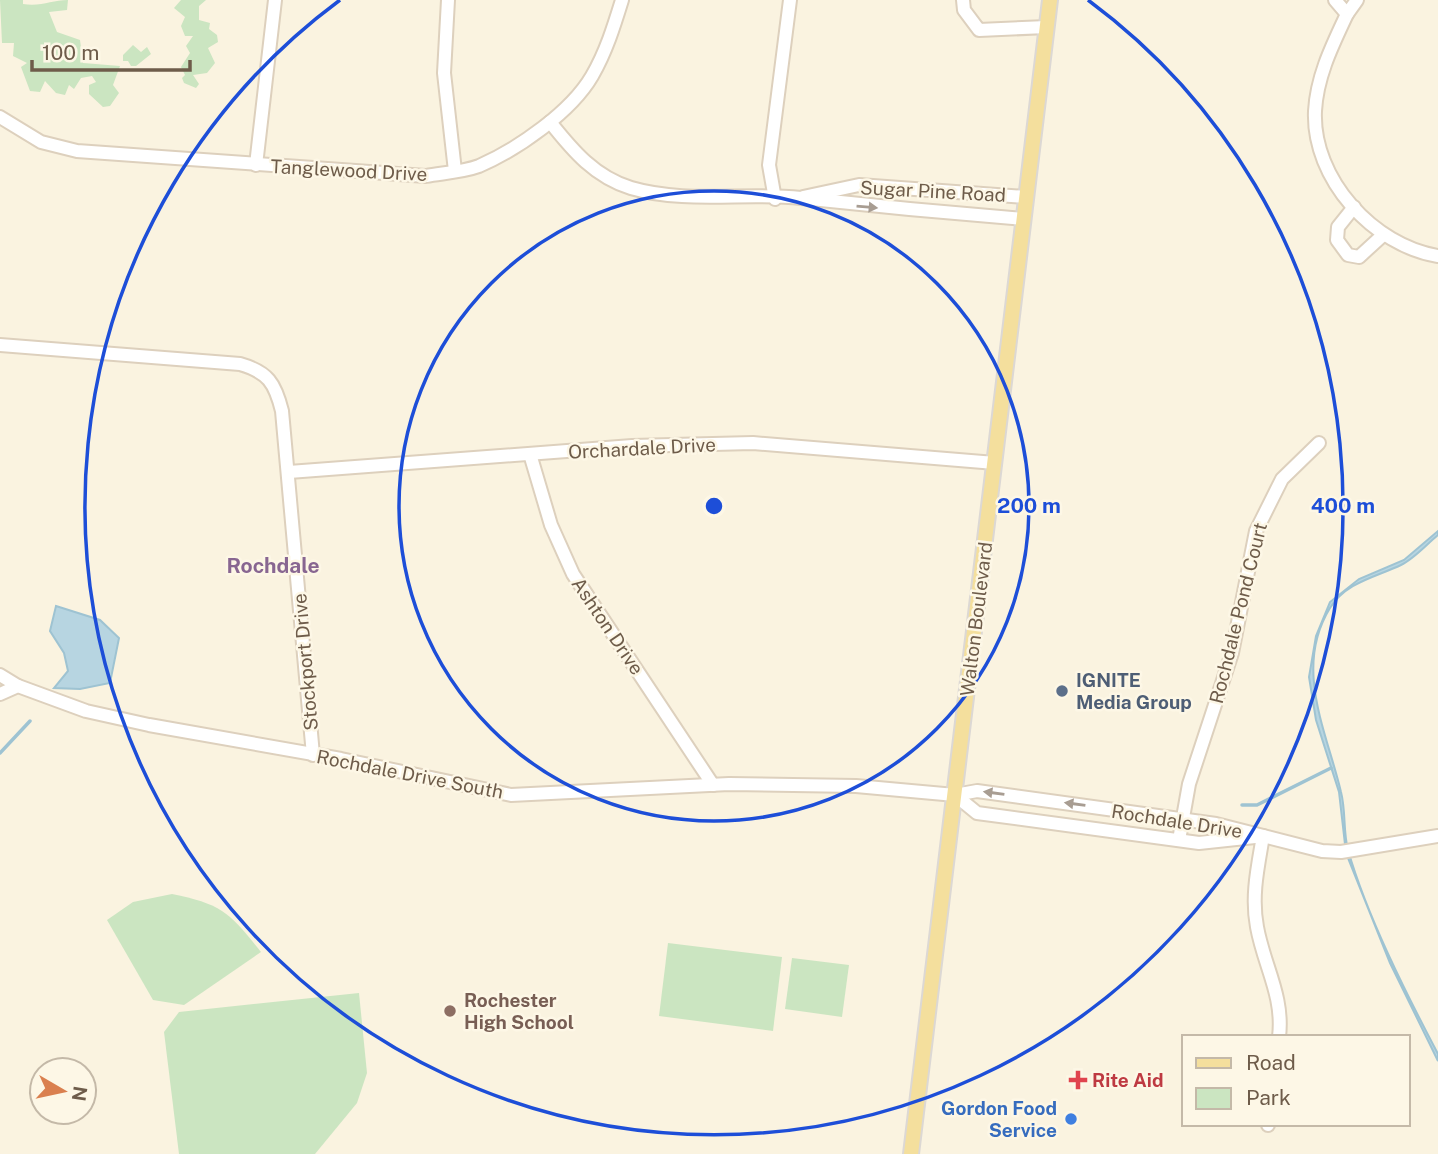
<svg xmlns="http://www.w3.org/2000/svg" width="1438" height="1154" font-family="'Public Sans',sans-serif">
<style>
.green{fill:#cbe5c1}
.water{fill:#b7d5e1;stroke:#9ec3d2;stroke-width:2}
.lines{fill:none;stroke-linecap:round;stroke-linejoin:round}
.stream{stroke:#9ec3d2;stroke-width:3.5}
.minor-casing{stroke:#ddd0bd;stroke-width:16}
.major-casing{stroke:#dcd8d4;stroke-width:18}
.minor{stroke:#fff;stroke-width:12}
.major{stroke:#f4df9d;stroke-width:14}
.oneway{fill:#a89d92}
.ring{fill:none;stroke:#1d4ed8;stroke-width:3.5}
.service-dot{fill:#5c6f8a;stroke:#fdf7e6;stroke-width:2.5}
.education-dot{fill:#8d6e63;stroke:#fdf7e6;stroke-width:2.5}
.health-dot{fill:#e0444e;stroke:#fdf7e6;stroke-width:2.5}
.shop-dot{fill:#3f7fe0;stroke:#fdf7e6;stroke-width:2.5}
.labels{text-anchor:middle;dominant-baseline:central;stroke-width:5;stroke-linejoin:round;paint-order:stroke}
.street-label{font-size:19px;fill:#6e5c4a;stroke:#fdf7e6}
.service-label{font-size:19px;font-weight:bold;fill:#4e5e75;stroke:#fdf7e6;text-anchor:start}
.education-label{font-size:19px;font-weight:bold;fill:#785e54;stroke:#fdf7e6;text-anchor:start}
.health-label{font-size:19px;font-weight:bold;fill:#be3a42;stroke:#fdf7e6;text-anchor:start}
.shop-label{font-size:19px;font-weight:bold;fill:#366cbe;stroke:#fdf7e6;text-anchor:end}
.neighbourhood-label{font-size:21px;font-weight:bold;fill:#886691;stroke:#fdf7e6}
.centre{fill:#1d4ed8;stroke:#fdf7e6;stroke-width:3.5}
.ring-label{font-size:21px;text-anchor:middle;font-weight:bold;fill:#1d4ed8;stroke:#fdf7e6;stroke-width:5;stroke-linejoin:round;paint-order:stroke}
</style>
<rect width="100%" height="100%" fill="#faf3e0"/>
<g class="green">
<path d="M 0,0 L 23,0 L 23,4 C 41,7 52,0 68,0 L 67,10 L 49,12 L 57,32 L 80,40 L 83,63 L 120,66 L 113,85 L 119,93 L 110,106 L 103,107 L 89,94 L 89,85 L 96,82 L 92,76 L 81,78 L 74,89 L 69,85 L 65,95 L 56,93 L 45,81 L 40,92 L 30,91 L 21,67 L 27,63 L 13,56 L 14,43 L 2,43 Z"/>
<polygon points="181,0 206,0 199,6 199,20 210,23 209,29 217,35 218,42 208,48 215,63 207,73 193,75 199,84 196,88 184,83 182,78 185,75 181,67 190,53 186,46 193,36 185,36 181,26 185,17 174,8"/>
<polygon points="133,45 141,52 147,47 151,54 136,66 131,66 128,61 123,61 123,55"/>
<path d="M 172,894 C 222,904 230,913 261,952 L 184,1005 L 153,1000 L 107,920 L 133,902 Z"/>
<polygon points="668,943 782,957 773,1031 659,1016"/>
<polygon points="792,958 849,965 842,1017 785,1009"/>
<polygon points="359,993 367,1073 357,1103 315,1154 179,1154 164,1032 179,1012"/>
</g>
<g class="water">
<path d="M 1438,531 L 1438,535 C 1427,544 1414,559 1401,565 C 1376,577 1346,582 1330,608 C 1293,668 1327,732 1341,792 C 1346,811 1343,831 1348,850 C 1367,916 1406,993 1438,1054 L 1438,1061 L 1390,963 L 1346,853 L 1339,792 L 1316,720 L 1309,677 L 1316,636 L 1330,602 L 1359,579 L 1404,560 Z"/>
<polygon points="56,606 100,620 119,638 110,683 80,689 54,688 68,671 64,653 50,631"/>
</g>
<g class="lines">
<g class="stream">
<polyline points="0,753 30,721"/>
<polyline points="1242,805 1257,805 1331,768"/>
</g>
<defs>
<g id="minor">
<polyline points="448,0 444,73 455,171"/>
<polyline points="963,0 964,10 979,30 1047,27"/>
<path d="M 1335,0 L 1347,14 C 1332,46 1317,76 1315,111 C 1312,179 1374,246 1438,256"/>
<polyline points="1347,14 1357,0"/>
<path d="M 0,117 L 41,142 L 77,151 L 426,176 C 442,173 463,172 479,166 C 518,149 571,112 592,76 C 606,52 614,26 622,0"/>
<path d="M 550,122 C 573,151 595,177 631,188 C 686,204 745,192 801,198 C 875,206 949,213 1023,219"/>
<polyline points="256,165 275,0"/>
<polyline points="803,197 859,185 1026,197"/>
<polyline points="775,199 769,165 790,0"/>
<polyline points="1354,207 1338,227 1337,240 1348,255 1359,257 1383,235"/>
<path d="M 0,345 L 240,364 C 268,372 275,383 282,411 L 313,755"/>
<polyline points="530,454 551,525 573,574 713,785"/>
<polyline points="289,472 632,446 753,443 995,463"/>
<polyline points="0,675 18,686"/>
<polyline points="0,694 18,686 86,711 149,725 341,759 511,795 729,784 856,786 955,795 977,791 1216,824 1322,851 1341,852 1438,836"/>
<polyline points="955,795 977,813 1199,843 1255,837"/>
<path d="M 1263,836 C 1258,866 1251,896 1257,927 C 1264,966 1284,996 1279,1037"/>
<polyline points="1179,840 1189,784 1232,653 1256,531 1282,479 1319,443"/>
<polyline points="1268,1125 1268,1124"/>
</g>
<polyline id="major" points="911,1154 1050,0"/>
</defs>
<use href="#minor" class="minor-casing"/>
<use href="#major" class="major-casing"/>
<use href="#minor" class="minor"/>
<use href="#major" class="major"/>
</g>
<defs><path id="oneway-solid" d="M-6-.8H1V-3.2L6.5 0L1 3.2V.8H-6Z" transform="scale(1.75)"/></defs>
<g class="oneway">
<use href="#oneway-solid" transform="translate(867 207) rotate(5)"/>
<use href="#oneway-solid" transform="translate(994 793) rotate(-172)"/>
<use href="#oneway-solid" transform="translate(1075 804) rotate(-172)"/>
</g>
<g class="ring">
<circle cx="714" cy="506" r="315"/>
<path d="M1088 0A629 629 0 1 1 340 0"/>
</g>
<circle class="service-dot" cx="1062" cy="691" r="7"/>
<circle class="education-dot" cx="450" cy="1011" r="7"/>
<path class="health-dot" d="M1074.5 1069.5h7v7h7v7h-7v7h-7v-7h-7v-7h7z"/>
<circle class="shop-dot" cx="1071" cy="1119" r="7"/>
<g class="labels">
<g class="street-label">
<text transform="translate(349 170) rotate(3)">Tanglewood Drive</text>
<text transform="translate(933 191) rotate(3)">Sugar Pine Road</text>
<text transform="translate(642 448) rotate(-3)">Orchardale Drive</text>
<text transform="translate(1238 613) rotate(-76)">Rochdale Pond Court</text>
<text transform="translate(976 619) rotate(-83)">Walton Boulevard</text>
<text transform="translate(608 626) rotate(56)">Ashton Drive</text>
<text transform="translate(305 662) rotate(-95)">Stockport Drive</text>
<text transform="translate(410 774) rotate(11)">Rochdale Drive South</text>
<text transform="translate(1177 821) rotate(9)">Rochdale Drive</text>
</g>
<g class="service-label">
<text x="1076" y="680">IGNITE<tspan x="1076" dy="22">Media Group</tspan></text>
</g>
<g class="education-label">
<text x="464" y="1000">Rochester<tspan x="464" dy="22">High School</tspan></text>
</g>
<g class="health-label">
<text x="1092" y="1080">Rite Aid</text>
</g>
<g class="shop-label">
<text x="1057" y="1108">Gordon Food<tspan x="1057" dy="22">Service</tspan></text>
</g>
<g class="neighbourhood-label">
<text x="273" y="565">Rochdale</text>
</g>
</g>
<circle cx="714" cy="506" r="10" class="centre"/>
<g class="ring-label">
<text x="1029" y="513">200 m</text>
<text x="1343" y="513">400 m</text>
</g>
<rect x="1182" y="1035" width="228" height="91" fill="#fdf7e6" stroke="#c4b9a8" stroke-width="2"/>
<rect x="1196" y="1058" width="35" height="10" fill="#f4df9d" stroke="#c4b9a8" stroke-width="2"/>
<text x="1246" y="1070" font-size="21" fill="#6e5c4a">Road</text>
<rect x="1196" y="1088" width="35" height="21" fill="#cbe5c1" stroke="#c4b9a8" stroke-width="2"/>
<text x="1246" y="1105" font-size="21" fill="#6e5c4a">Park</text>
<g transform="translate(63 1091) rotate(99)"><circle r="33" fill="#fdf7e6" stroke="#c4b9a8" stroke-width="2"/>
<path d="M0-5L12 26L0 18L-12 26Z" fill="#da804f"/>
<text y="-10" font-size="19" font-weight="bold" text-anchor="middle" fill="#6e5c4a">N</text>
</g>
<path d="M32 60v10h158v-10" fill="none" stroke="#6e5c4a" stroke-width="3.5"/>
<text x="42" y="60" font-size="21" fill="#6e5c4a" stroke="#fdf7e6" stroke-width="5" paint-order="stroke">100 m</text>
</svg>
